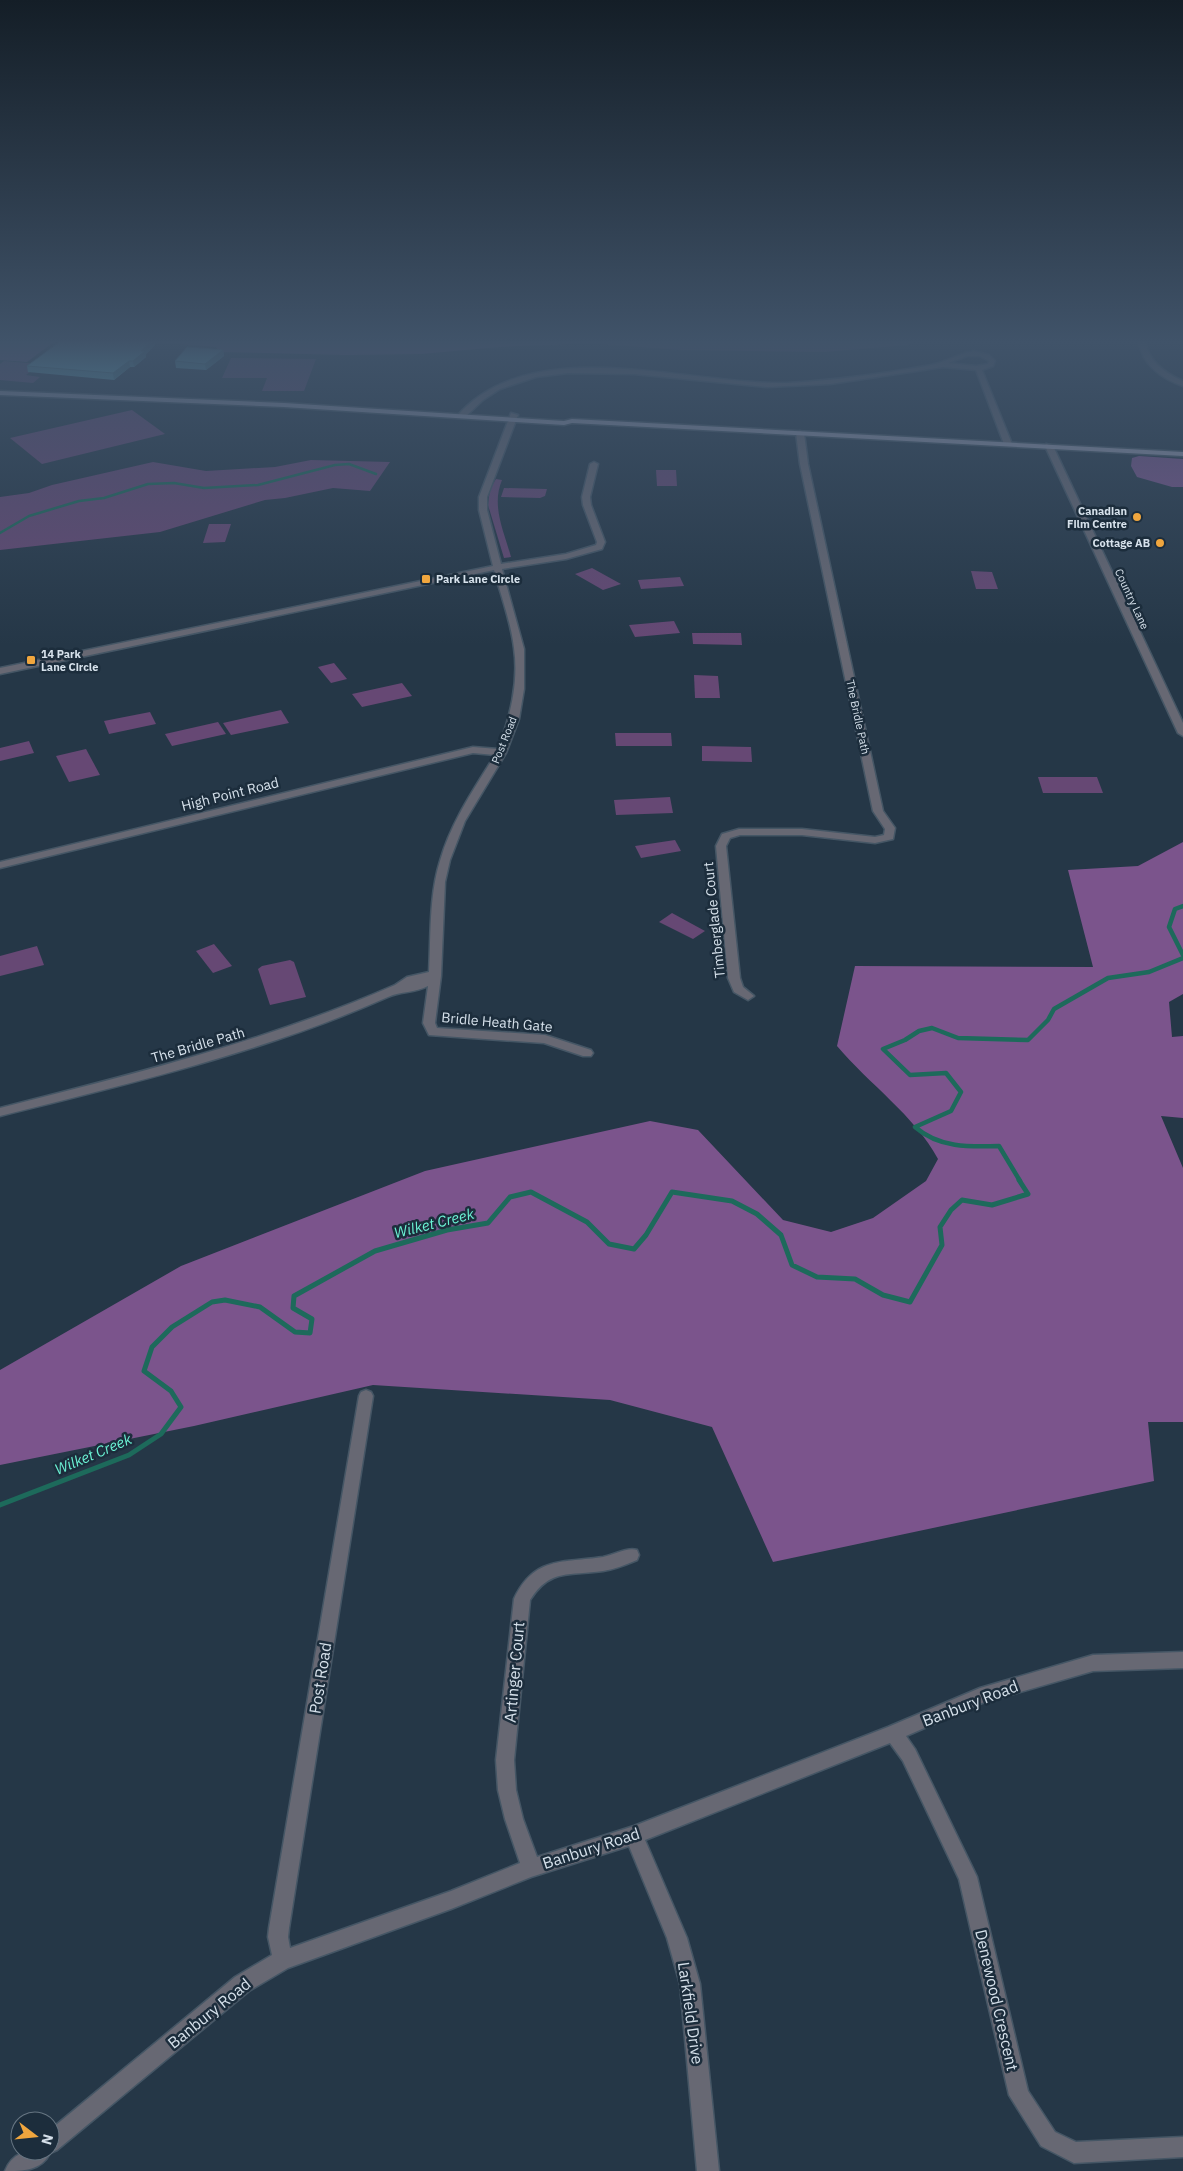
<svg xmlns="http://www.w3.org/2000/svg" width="1183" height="2171" font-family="'IBM Plex Sans',sans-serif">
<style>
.green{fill:#664874}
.forest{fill:#7b548c}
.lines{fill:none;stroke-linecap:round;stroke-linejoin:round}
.stream-far2{stroke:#1d6a5b;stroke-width:2.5}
.stream-far1{stroke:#1d6a5b;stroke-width:4.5}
.stream{stroke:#1d6a5b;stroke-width:5}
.minor-casing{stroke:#455665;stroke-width:3}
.major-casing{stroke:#455665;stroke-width:3}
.minor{fill:#676873;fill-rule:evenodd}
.major{fill:#979aaf;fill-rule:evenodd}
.wall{fill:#61b7c7}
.shaded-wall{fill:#4f95a2}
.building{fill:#71d5e7;stroke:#4f95a2}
.poi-dot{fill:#f0a63e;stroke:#1c2d3c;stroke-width:2}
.labels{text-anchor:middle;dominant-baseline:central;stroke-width:5;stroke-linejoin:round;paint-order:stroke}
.far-poi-label{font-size:11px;font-weight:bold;fill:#d6e1eb;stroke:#1c2d3c;text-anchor:end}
.far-street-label{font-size:11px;fill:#d6e1eb;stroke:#1c2d3c}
.street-label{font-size:14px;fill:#d6e1eb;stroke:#1c2d3c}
.water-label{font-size:15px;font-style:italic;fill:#6bf2d4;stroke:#1c2d3c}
.near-street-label{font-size:16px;fill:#d6e1eb;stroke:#1c2d3c}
</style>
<rect width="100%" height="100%" fill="#253747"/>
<g class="green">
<polygon points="558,341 914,341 908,345 824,352 682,350"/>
<polygon points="231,358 316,359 304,391 262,391 267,378 222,378"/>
<polygon points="4,361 40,364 26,375 40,377 33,383 0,380 0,364"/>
<polygon points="132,410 165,434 42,464 10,438"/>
<polygon points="311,460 390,462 370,491 333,488 285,498 265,500 160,532 0,550 0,497 29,493 52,485 153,462 206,471 275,467"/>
<polygon points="656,470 676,470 677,486 657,486"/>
<path d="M 496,479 L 502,480 C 491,506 504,531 511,557 L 504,558 L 488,505 L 490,489 Z"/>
<polygon points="504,488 547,489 545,496 540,498 501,497"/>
<polygon points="209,524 231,524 225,542 203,543"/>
<polygon points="592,568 621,584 603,590 575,574"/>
<polygon points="971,571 992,572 998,589 976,589"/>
<polygon points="680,577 684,586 641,589 638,580"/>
<polygon points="674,621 680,633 635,637 629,625"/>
<polygon points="692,633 741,633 742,645 693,644"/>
<polygon points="334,663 347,679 331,683 318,667"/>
<polygon points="694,675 718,676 720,698 695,698"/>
<polygon points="402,683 412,696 362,707 352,694"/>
<polygon points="281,710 289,723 231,735 223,723"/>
<polygon points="150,712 156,724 109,734 104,721"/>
<polygon points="218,722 226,734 172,746 165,734"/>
<polygon points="615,733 671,733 672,746 616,746"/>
<polygon points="29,741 34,753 0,761 0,748"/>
<polygon points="702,746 751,747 752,762 702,761"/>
<polygon points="86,749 100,775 69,782 56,756"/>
<polygon points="1038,777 1097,777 1103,793 1043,793"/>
<polygon points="670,797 673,813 616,815 614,800"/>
<polygon points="675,840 681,851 641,858 635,846"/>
<polygon points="672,913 705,931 693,939 659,922"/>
<polygon points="214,944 232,966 213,973 196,951"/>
<polygon points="37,946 44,965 0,976 0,956"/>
<polygon points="290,960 294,962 306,997 270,1005 258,969 262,966"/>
</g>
<g class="forest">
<polygon points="0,341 55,341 27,362 0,360"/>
<polygon points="142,341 557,341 594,343 499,347 421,354 346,355 219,352 216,347"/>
<polygon points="1139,456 1183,459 1183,487 1172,487 1137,477 1131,466 1132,458"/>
<path d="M 1183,842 L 1183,994 L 1169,1002 L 1172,1037 L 1183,1036 L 1183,1118 L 1161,1116 L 1183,1168 L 1183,1422 L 1148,1422 L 1154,1481 L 773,1562 L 712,1427 L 610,1400 L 373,1385 L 194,1426 L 0,1465 L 0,1370 L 181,1266 L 425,1171 L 650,1121 L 698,1130 L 783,1220 L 831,1232 L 873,1218 L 926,1181 L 938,1159 C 915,1116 869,1084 837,1046 L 855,966 L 1093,967 L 1068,870 L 1138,866 Z"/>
</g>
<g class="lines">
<polyline class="stream-far2" points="0,533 29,516 79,501 104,498 148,484 174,483 204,488 258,485 335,465 349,464 376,474"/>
<g class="stream-far1">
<polyline points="1183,906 1175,909 1169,927 1183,955"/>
<path d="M 1020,1181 L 999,1146 C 969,1147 939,1148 915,1127 L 951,1111 L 961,1092 L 946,1073 L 910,1075 L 883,1049 L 905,1040 L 919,1031 L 932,1028 L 958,1038 L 1028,1040 L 1048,1020 L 1054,1009 L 1108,978 L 1149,972 L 1183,958"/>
</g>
<polyline class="stream" points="0,1505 129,1455 161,1434 181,1407 171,1391 144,1371 152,1347 172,1327 212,1302 225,1300 260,1307 295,1332 310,1333 312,1319 293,1308 294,1296 375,1251 447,1230 488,1223 510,1197 531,1192 587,1222 609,1244 634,1249 646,1235 672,1192 732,1201 757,1214 781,1235 792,1265 817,1277 855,1279 883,1295 910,1302 942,1245 940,1227 951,1210 962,1200 992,1205 1028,1194 1019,1180"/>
<defs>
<g id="minor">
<path d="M 1139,341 L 1145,341 C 1149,362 1165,373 1183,381 L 1183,386 C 1162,379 1141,364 1139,341 Z"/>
<path d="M 974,351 L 989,355 L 995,361 L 993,366 L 982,370 L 1012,444 L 1011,446 L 1004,444 L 976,370 L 943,367 L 830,384 L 767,387 L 634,374 L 568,373 L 536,377 L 500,389 L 483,400 L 464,418 L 457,416 C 532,330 690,386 788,383 C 822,381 856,377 890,372 C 904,369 920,368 935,364 C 948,361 960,353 974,351 ZM 967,356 L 980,356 L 989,361 L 988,364 L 976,366 L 948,363 Z"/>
<path d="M 511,413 L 518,415 L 487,497 L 487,510 L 501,564 L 566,554 L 596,545 L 597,542 L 583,505 L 582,497 L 590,464 L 594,462 L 598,464 L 590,497 L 591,505 L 605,542 L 602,549 L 566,559 L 502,569 L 524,649 L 524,689 L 519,719 L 506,753 L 465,821 L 450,860 L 445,882 L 441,976 L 435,1023 L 437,1028 L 545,1035 L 591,1050 L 593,1053 L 591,1056 L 583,1056 L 544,1043 L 429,1035 L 423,1023 L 428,986 C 415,993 401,991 388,997 C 264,1052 131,1083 0,1116 L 0,1108 C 134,1074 267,1041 395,985 L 407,977 L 429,972 C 431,936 429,896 440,861 C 451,822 474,789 495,755 L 473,753 L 0,868 L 0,862 L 473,747 L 498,749 C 510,717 519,683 514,648 C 511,622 501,596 494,570 L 0,674 L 0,668 L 493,566 L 479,510 L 479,497 Z"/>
<polygon points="800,431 804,433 808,464 883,811 895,828 893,839 875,843 802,835 740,835 730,838 726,846 740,978 743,987 754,996 748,1000 734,992 728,978 716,846 722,834 739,829 802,829 875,837 884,835 885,829 873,811 800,464 796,433"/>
<polygon points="1046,444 1053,446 1183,723 1183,736 1178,733 1045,446"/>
<path d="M 366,1390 L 371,1392 L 373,1396 L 289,1928 L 288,1937 L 290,1948 L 451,1891 L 520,1863 L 505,1819 L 498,1790 L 496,1760 L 514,1599 C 534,1556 563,1563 603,1557 C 614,1555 627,1547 637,1550 L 639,1555 L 637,1560 C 625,1565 615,1569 603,1571 C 570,1576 550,1568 530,1600 L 514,1760 L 516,1790 L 523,1819 L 537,1857 L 634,1826 L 888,1727 L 980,1688 L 1093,1655 L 1183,1652 L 1183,1668 L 1093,1671 L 982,1703 L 906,1736 L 915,1749 L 977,1877 L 1028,2091 L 1055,2132 L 1076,2142 L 1183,2137 L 1183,2157 L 1074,2163 L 1041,2146 L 1009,2095 L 959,1879 L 903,1761 L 890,1743 L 645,1840 L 687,1938 L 700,1984 L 719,2171 L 697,2171 L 680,1984 L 667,1938 L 629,1846 L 531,1877 L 451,1909 L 288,1968 L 249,1991 L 57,2150 L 50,2153 C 41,2171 23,2171 5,2171 C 14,2149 30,2151 50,2151 L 50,2130 L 235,1977 L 272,1955 L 268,1937 L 269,1928 L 359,1396 L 361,1392 Z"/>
</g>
<polygon id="major" points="0,391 284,403 564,421 572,419 1183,452 1183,456 572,423 564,425 284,407 0,395"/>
</defs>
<use href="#minor" class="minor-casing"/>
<use href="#major" class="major-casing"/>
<use href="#minor" class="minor"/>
<use href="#major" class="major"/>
</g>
<g class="wall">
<polygon points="61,341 155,341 155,345 146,354 146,357 134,367 130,367 114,380 28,372 27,366"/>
<polygon points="223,350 224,356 206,370 176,368 175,361"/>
</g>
<g class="shaded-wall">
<polygon points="152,341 155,341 155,345 146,354 146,357 134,367 133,361 141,351"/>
<polygon points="223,350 224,356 206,370 205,364"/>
<polygon points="129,361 130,367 114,380 113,373"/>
</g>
<g class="building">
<polygon points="61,341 152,341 141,351 145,351 133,361 129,361 113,373 27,366"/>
<polygon points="187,347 223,350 205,364 175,361"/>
</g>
<linearGradient id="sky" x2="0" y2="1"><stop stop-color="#141e27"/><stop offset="0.53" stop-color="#405369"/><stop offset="1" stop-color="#405369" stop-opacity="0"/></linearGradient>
<rect width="1183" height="645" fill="url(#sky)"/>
<g class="poi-dot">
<circle cx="1137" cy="517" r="5"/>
<circle cx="1160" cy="543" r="5"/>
<rect x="421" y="574" width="10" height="10" rx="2.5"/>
<rect x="26" y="655" width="10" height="10" rx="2.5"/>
</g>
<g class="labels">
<g class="far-poi-label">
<text x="1127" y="511">Canadian<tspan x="1127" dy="13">Film Centre</tspan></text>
<text x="1150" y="543">Cottage AB</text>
<text x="436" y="579" text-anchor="start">Park Lane Circle</text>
<text x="41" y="654" text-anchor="start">14 Park<tspan x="41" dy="13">Lane Circle</tspan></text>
</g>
<g class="far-street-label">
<text transform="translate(1132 599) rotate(65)">Country Lane</text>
<text transform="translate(858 717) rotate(78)">The Bridle Path</text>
<text transform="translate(504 740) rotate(-68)">Post Road</text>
</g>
<g class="street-label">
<text transform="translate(230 794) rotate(-14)">High Point Road</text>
<text transform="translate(714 920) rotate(-96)">Timberglade Court</text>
<text transform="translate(497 1022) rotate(5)">Bridle Heath Gate</text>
<text transform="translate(198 1045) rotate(-16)">The Bridle Path</text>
</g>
<g class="water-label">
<text transform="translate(434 1223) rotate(-14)">Wilket Creek</text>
<text transform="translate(93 1454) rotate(-23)">Wilket Creek</text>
</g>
<g class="near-street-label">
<text transform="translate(514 1672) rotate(-85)">Artinger Court</text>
<text transform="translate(320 1678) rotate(-81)">Post Road</text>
<text transform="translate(970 1703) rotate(-21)">Banbury Road</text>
<text transform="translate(591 1848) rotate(-18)">Banbury Road</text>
<text transform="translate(997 2000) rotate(77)">Denewood Crescent</text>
<text transform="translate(209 2013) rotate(-39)">Banbury Road</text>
<text transform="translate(691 2013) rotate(82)">Larkfield Drive</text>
</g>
</g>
<g transform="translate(35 2136) rotate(106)"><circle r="24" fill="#1c2d3c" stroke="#667582"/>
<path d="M0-4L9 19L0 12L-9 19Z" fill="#f0a63e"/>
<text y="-8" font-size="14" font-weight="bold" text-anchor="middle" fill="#d6e1eb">N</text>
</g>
</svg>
